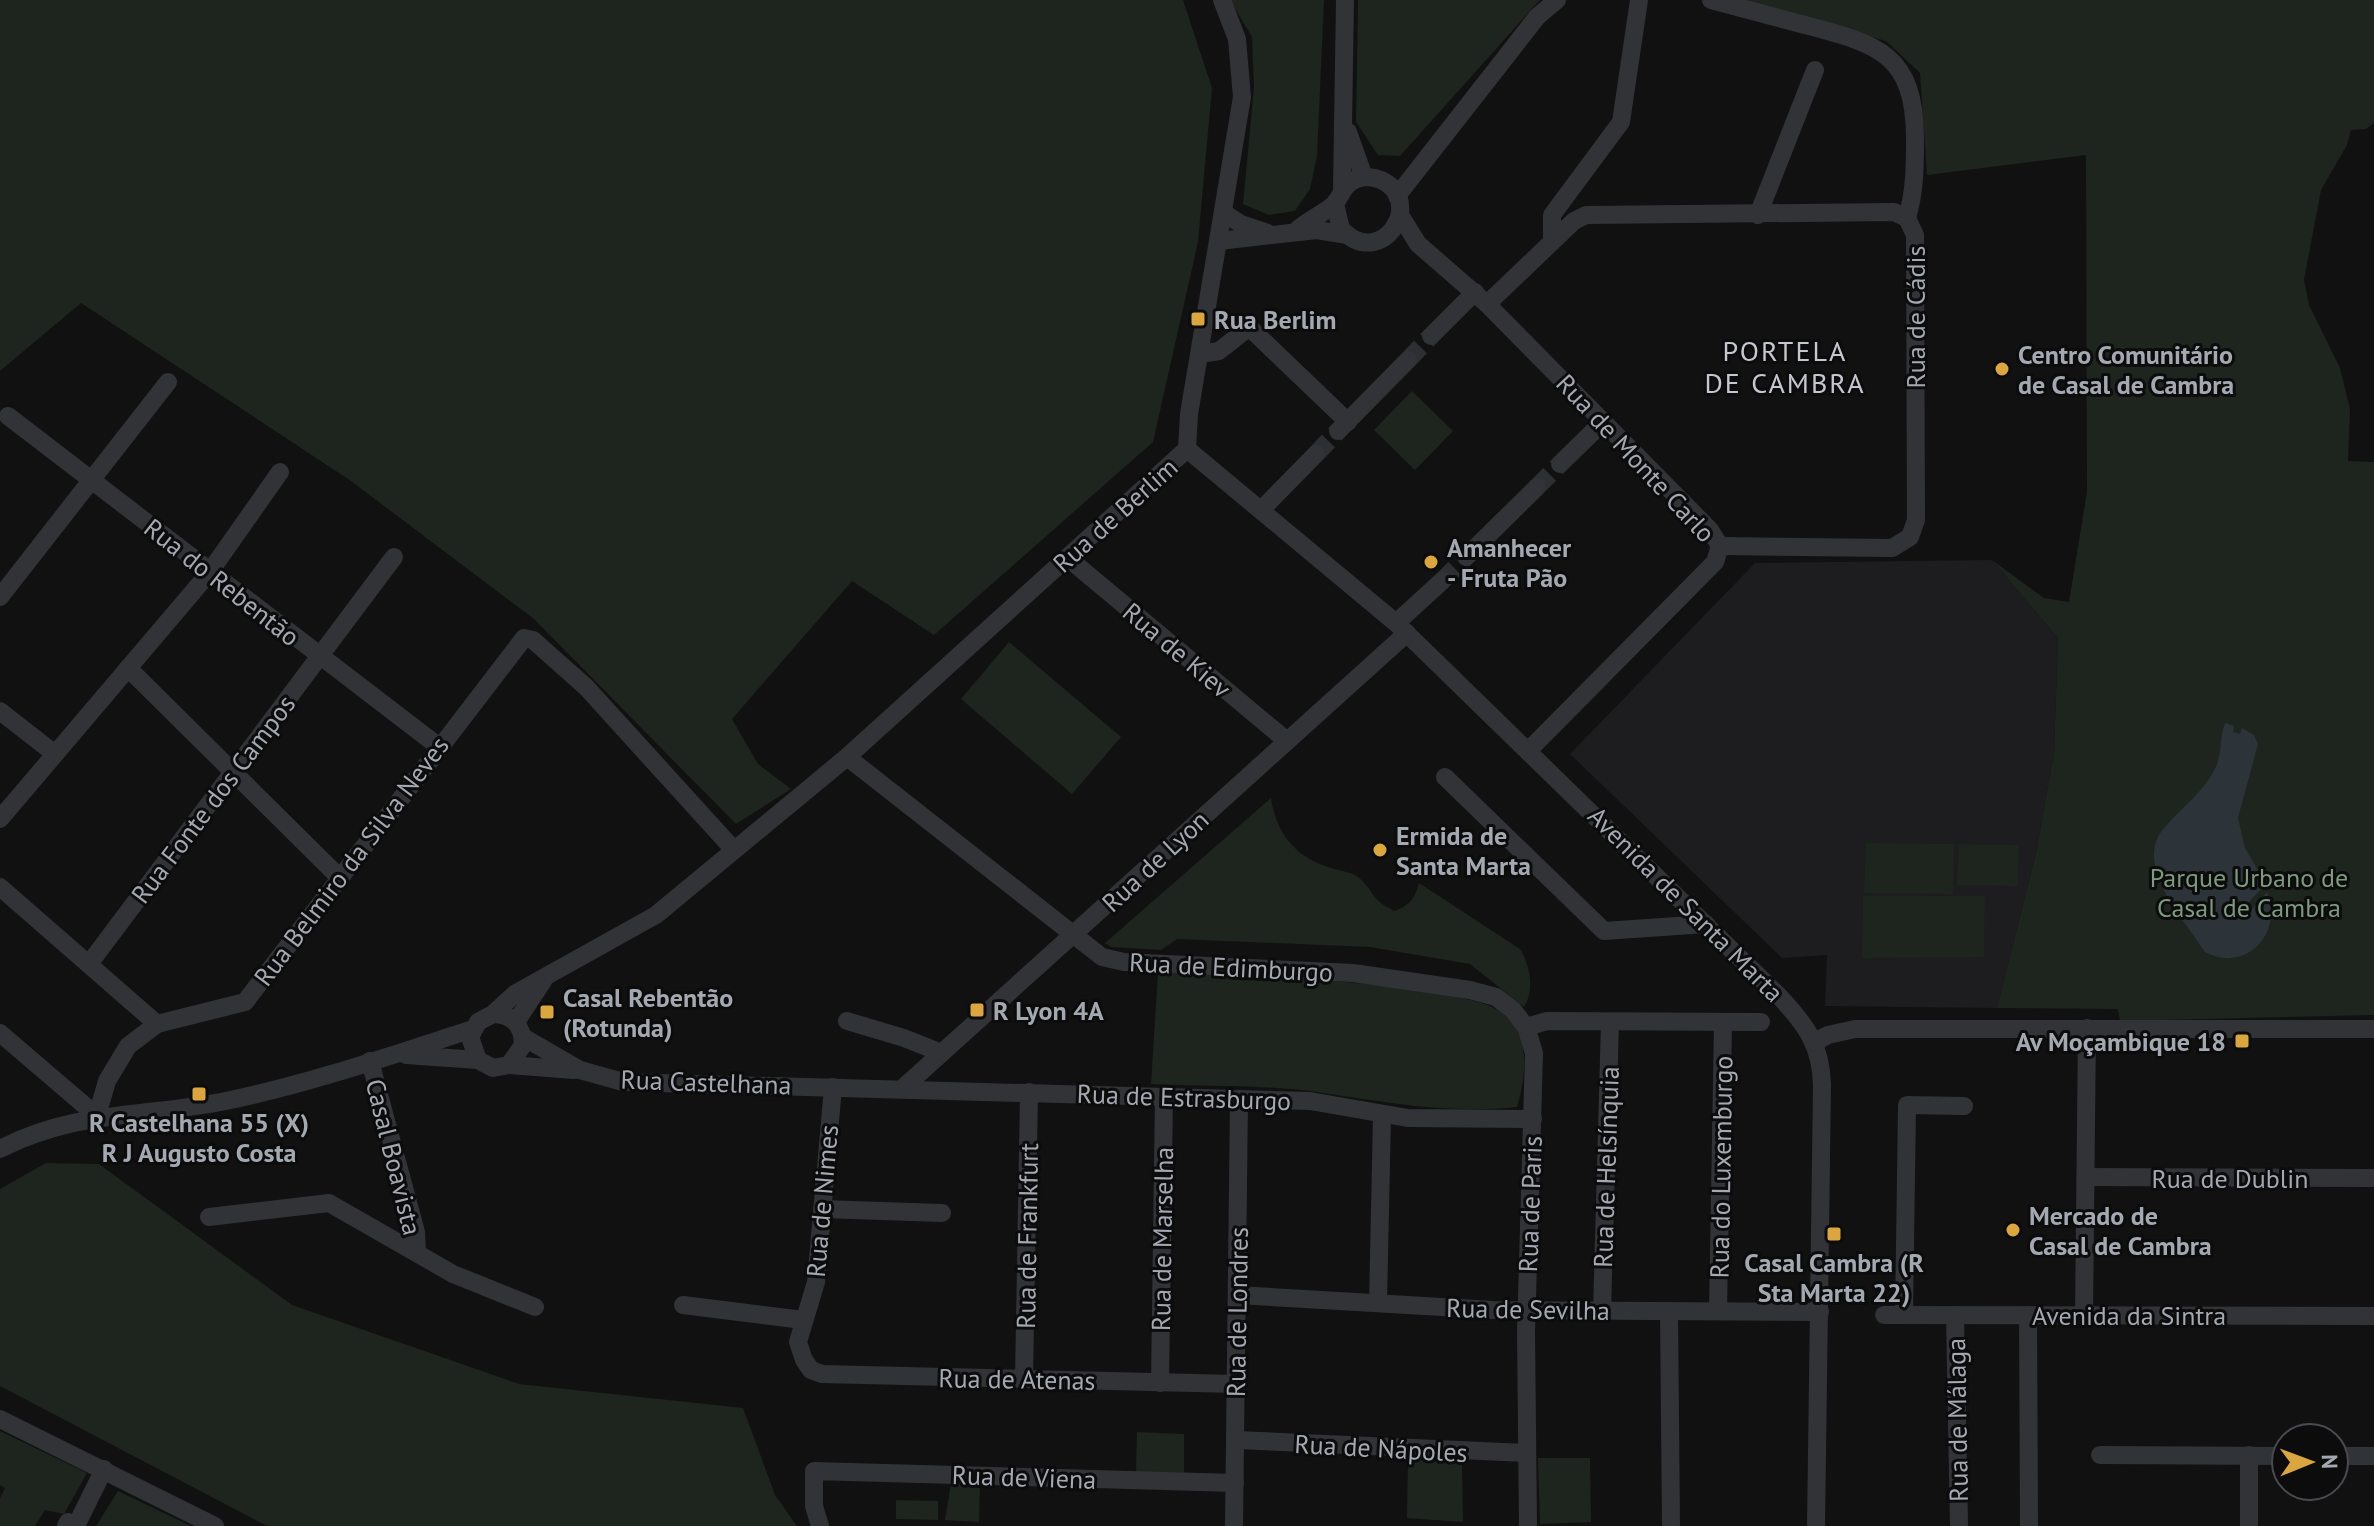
<svg xmlns="http://www.w3.org/2000/svg" width="2374" height="1526" font-family="'PT Sans',sans-serif">
<style>
.built{fill:#1d1d1f}
.green{fill:#1e241e}
.water{fill:#2c3339}
.lines{fill:none;stroke-linecap:round;stroke-linejoin:round}
.minor-tunnel{stroke:#2e2f32;stroke-width:18;stroke-dasharray:18 9;stroke-linecap:butt}
.minor{stroke:#323337;stroke-width:18}
.poi-dot{fill:#dba640;stroke:#0c0c0d;stroke-width:3}
.labels{text-anchor:middle;dominant-baseline:central;stroke-width:6;stroke-linejoin:round;paint-order:stroke}
.street-label{font-size:26px;fill:#a4a8b1;stroke:#0c0c0d}
.poi-label{font-size:26px;font-weight:bold;fill:#a4a8b1;stroke:#0c0c0d;text-anchor:start}
.park-label{font-size:26px;fill:#7d9a7e;stroke:#0c0c0d}
.neighbourhood-label{font-size:28px;letter-spacing:2px;fill:#c4c7ce;stroke:#0c0c0d}
</style>
<rect width="100%" height="100%" fill="#111112"/>
<polygon class="built" points="1992,560 2058,638 2054,753 2036,853 1997,1008 1825,1006 1827,955 1782,958 1570,754 1755,563"/>
<g class="green">
<polygon points="0,0 1183,0 1212,88 1198,242 1153,442 934,635 852,581 732,719 758,764 791,789 736,824 534,619 351,481 81,303 0,371"/>
<polygon points="1230,0 1324,0 1317,156 1310,189 1295,211 1269,215 1243,204 1254,87 1252,37"/>
<polygon points="1358,0 1540,0 1400,156 1378,155 1356,122"/>
<polygon points="1733,0 2374,0 2374,123 2366,129 2351,130 2347,145 2321,190 2304,280 2309,305 2340,368 2350,409 2348,461 2374,462 2374,1015 2120,1021 2118,1009 1997,1008 2036,853 2054,753 2058,638 1992,560 2044,598 2069,602 2087,492 2086,155 1927,175 1920,73 1886,41"/>
<polygon points="1412,391 1453,431 1415,470 1374,430"/>
<polygon points="1009,642 1121,737 1072,794 961,699"/>
<path d="M 1271,798 C 1276,832 1294,856 1328,867 C 1336,870 1352,872 1358,877 C 1375,891 1370,900 1395,911 C 1410,905 1415,898 1419,883 L 1520,949 C 1530,965 1535,990 1524,1007 L 1470,964 L 1370,947 L 1177,939 L 1161,950 L 1111,947 L 1105,943 Z"/>
<polygon points="1866,843 1954,844 1953,894 1864,893"/>
<polygon points="1959,844 2019,845 2018,886 1957,885"/>
<polygon points="1863,896 1985,896 1984,957 1862,958"/>
<path d="M 1158,973 C 1250,977 1341,977 1431,993 C 1454,997 1481,999 1501,1012 C 1532,1033 1526,1077 1517,1107 C 1448,1114 1391,1103 1323,1093 C 1267,1084 1207,1087 1151,1084 Z"/>
<polygon points="46,1163 99,1164 292,1305 519,1384 743,1408 775,1495 797,1526 267,1526 0,1386 0,1189"/>
<polygon points="0,1431 87,1473 64,1514 45,1510 35,1526 0,1526 0,1498 5,1488 0,1485"/>
<polygon points="1137,1432 1184,1434 1184,1473 1136,1472"/>
<polygon points="1538,1458 1590,1458 1591,1522 1540,1524"/>
<polygon points="1408,1459 1462,1463 1463,1522 1407,1518"/>
<polygon points="951,1483 980,1484 979,1522 945,1520"/>
<polygon points="118,1491 191,1526 96,1526"/>
<polygon points="896,1500 938,1501 938,1520 896,1519"/>
</g>
<path class="water" d="M 2225,723 L 2234,726 L 2233,732 L 2240,734 L 2242,728 L 2254,735 L 2258,744 L 2238,818 L 2245,848 L 2266,884 L 2248,903 L 2236,900 L 2234,912 L 2243,919 L 2267,892 C 2284,933 2246,974 2205,952 C 2184,919 2131,864 2165,827 C 2182,807 2201,794 2214,771 C 2223,755 2219,738 2225,723 Z"/>
<g class="lines">
<g class="minor-tunnel">
<polyline points="1408,360 1431,336"/>
<polyline points="1316,454 1338,431"/>
<polyline points="1537,487 1560,464"/>
<polyline points="1442,581 1466,557"/>
</g>
<g class="minor">
<path d="M 1711,0 C 1742,8 1774,17 1805,25 C 1877,44 1915,53 1915,139 C 1915,166 1915,191 1907,218"/>
<polyline points="1348,132 1364,177"/>
<polyline points="1342,189 1345,0"/>
<polyline points="1397,196 1537,17 1557,0"/>
<polyline points="1224,213 1241,224 1268,233"/>
<polyline points="1400,215 1418,244 1487,304 1710,530 1720,546 1715,562 1530,749"/>
<polyline points="1758,215 1815,70"/>
<path d="M 1296,231 C 1308,220 1321,215 1332,206 C 1342,198 1342,184 1357,179 C 1364,176 1374,177 1381,180 C 1427,201 1381,272 1341,229 L 1335,204"/>
<polyline points="1219,241 1317,230 1347,235"/>
<polyline points="1552,242 1552,215 1621,122 1639,0"/>
<polyline points="1487,304 1574,221 1586,215 1894,212 1907,218 1915,235 1916,520 1910,537 1892,548 1720,546"/>
<polyline points="1431,336 1475,292"/>
<polyline points="1200,354 1219,351 1247,329 1252,330 1348,422"/>
<polyline points="8,416 438,746"/>
<polyline points="1338,431 1408,360"/>
<path d="M 1187,449 L 1396,623 L 1780,997 C 1806,1025 1821,1045 1822,1085 L 1816,1526"/>
<polyline points="1560,464 1604,421"/>
<polyline points="1261,510 1316,454"/>
<polyline points="1466,557 1537,487"/>
<polyline points="1068,558 1287,741"/>
<polyline points="0,597 168,382"/>
<polyline points="1396,623 1442,581"/>
<polyline points="128,668 339,877"/>
<polyline points="0,711 55,754"/>
<polyline points="847,757 1102,957 1124,962 1353,973 1470,990 1496,997 1513,1010 1526,1027 1534,1053 1526,1332 1528,1526"/>
<polyline points="1445,777 1604,931 1706,924"/>
<polyline points="0,819 209,573 280,472"/>
<polyline points="0,887 157,1024"/>
<polyline points="89,964 394,557"/>
<polyline points="847,1021 904,1038 942,1053"/>
<polyline points="516,1022 543,981"/>
<polyline points="1526,1027 1547,1021 1761,1022"/>
<polyline points="0,1033 97,1116 107,1081 128,1046 157,1024 245,1002 524,638 533,640 586,687 734,850"/>
<polyline points="523,1037 580,1070 623,1082 1310,1101 1408,1118 1533,1119"/>
<polyline points="1815,1042 1828,1035 1855,1029 2374,1029"/>
<path d="M 406,1055 L 478,1060 L 493,1068 L 509,1065 L 523,1045 C 523,1026 512,1014 493,1014"/>
<polyline points="478,1060 470,1037 478,1022 493,1014 516,993 656,915 847,757 1187,449 1189,414 1242,97 1237,39 1222,0"/>
<polyline points="370,1061 416,1232 417,1252"/>
<polyline points="509,1065 574,1070"/>
<polyline points="833,1087 816,1282 798,1342 804,1360 811,1370 822,1374 1236,1384"/>
<polyline points="903,1088 1407,633"/>
<path d="M 0,1149 C 75,1110 146,1117 226,1101 C 309,1084 392,1055 473,1029"/>
<polyline points="2086,1177 2374,1178"/>
<polyline points="822,1209 942,1213"/>
<polyline points="209,1217 329,1203 453,1274 535,1307"/>
<polyline points="1237,1295 1493,1310 1820,1312"/>
<polyline points="1378,1303 1382,1116"/>
<polyline points="683,1305 803,1320"/>
<polyline points="1602,1311 1610,1022"/>
<polyline points="1669,1311 1671,1526"/>
<polyline points="1718,1311 1723,1022"/>
<polyline points="1884,1315 2374,1316"/>
<polyline points="1904,1315 1907,1105 1964,1106"/>
<polyline points="1955,1315 1959,1526"/>
<polyline points="2028,1315 2029,1526"/>
<polyline points="2084,1315 2087,1028"/>
<polyline points="1024,1379 1029,1092"/>
<polyline points="1160,1383 1164,1096"/>
<polyline points="0,1419 215,1526"/>
<polyline points="1236,1440 1526,1453"/>
<polyline points="2100,1455 2286,1456"/>
<polyline points="2249,1455 2249,1526"/>
<polyline points="2334,1456 2374,1456"/>
<polyline points="66,1526 68,1522 76,1526 104,1469"/>
<polyline points="820,1526 814,1506 814,1471 1235,1483"/>
<polyline points="1234,1526 1239,1099"/>
</g>
</g>
<g class="poi-dot">
<rect x="1190" y="311" width="16" height="16" rx="4"/>
<circle cx="2002" cy="369" r="8"/>
<circle cx="1431" cy="562" r="8"/>
<circle cx="1380" cy="850" r="8"/>
<rect x="969" y="1002" width="16" height="16" rx="4"/>
<rect x="539" y="1004" width="16" height="16" rx="4"/>
<rect x="2234" y="1033" width="16" height="16" rx="4"/>
<rect x="191" y="1086" width="16" height="16" rx="4"/>
<circle cx="2013" cy="1230" r="8"/>
<rect x="1826" y="1226" width="16" height="16" rx="4"/>
</g>
<g class="labels">
<g class="street-label">
<text transform="translate(1915 317) rotate(-90)">Rua de Cádis</text>
<text transform="translate(1636 458) rotate(47)">Rua de Monte Carlo</text>
<text transform="translate(1115 515) rotate(-42)">Rua de Berlim</text>
<text transform="translate(222 582) rotate(38)">Rua do Rebentão</text>
<text transform="translate(1177 650) rotate(40)">Rua de Kiev</text>
<text transform="translate(213 799) rotate(-53)">Rua Fonte dos Campos</text>
<text transform="translate(351 861) rotate(-53)">Rua Belmiro da Silva Neves</text>
<text transform="translate(1155 861) rotate(-43)">Rua de Lyon</text>
<text transform="translate(1686 904) rotate(45)">Avenida de Santa Marta</text>
<text transform="translate(1231 967) rotate(3)">Rua de Edimburgo</text>
<text transform="translate(706 1082) rotate(2)">Rua Castelhana</text>
<text transform="translate(1184 1097) rotate(2)">Rua de Estrasburgo</text>
<text transform="translate(394 1157) rotate(76)">Casal Boavista</text>
<text transform="translate(1606 1167) rotate(-88)">Rua de Helsínquia</text>
<text transform="translate(1721 1167) rotate(-89)">Rua do Luxemburgo</text>
<text x="2230" y="1178">Rua de Dublin</text>
<text transform="translate(822 1201) rotate(-85)">Rua de Nimes</text>
<text transform="translate(1530 1204) rotate(-88)">Rua de Paris</text>
<text transform="translate(1027 1236) rotate(-89)">Rua de Frankfurt</text>
<text transform="translate(1162 1239) rotate(-89)">Rua de Marselha</text>
<text transform="translate(1528 1309) rotate(1)">Rua de Sevilha</text>
<text transform="translate(1237 1312) rotate(-89)">Rua de Londres</text>
<text x="2129" y="1315">Avenida da Sintra</text>
<text transform="translate(1017 1379) rotate(1)">Rua de Atenas</text>
<text transform="translate(1957 1420) rotate(-91)">Rua de Málaga</text>
<text transform="translate(1381 1448) rotate(3)">Rua de Nápoles</text>
<text transform="translate(1024 1477) rotate(2)">Rua de Viena</text>
</g>
<g class="poi-label">
<text x="1214" y="319">Rua Berlim</text>
<text x="2018" y="354">Centro Comunitário<tspan x="2018" dy="30">de Casal de Cambra</tspan></text>
<text x="1447" y="547">Amanhecer<tspan x="1447" dy="30">- Fruta Pão</tspan></text>
<text x="1396" y="835">Ermida de<tspan x="1396" dy="30">Santa Marta</tspan></text>
<text x="563" y="997">Casal Rebentão<tspan x="563" dy="30">(Rotunda)</tspan></text>
<text x="993" y="1010">R Lyon 4A</text>
<text x="2226" y="1041" text-anchor="end">Av Moçambique 18</text>
<text x="199" y="1122" text-anchor="middle">R Castelhana 55 (X)<tspan x="199" dy="30">R J Augusto Costa</tspan></text>
<text x="2029" y="1215">Mercado de<tspan x="2029" dy="30">Casal de Cambra</tspan></text>
<text x="1834" y="1262" text-anchor="middle">Casal Cambra (R<tspan x="1834" dy="30">Sta Marta 22)</tspan></text>
</g>
<g class="park-label">
<text x="2249" y="877">Parque Urbano de<tspan x="2249" dy="30">Casal de Cambra</tspan></text>
</g>
<g class="neighbourhood-label">
<text x="1785" y="350">PORTELA<tspan x="1785" dy="32">DE CAMBRA</tspan></text>
</g>
</g>
<g transform="translate(2310 1462) rotate(89)"><circle r="38" fill="#0c0c0d" stroke="#494a4f" stroke-width="2"/>
<path d="M0-6L14 30L0 20L-14 30Z" fill="#dba640"/>
<text y="-12" font-size="22" font-weight="bold" text-anchor="middle" fill="#a4a8b1">N</text>
</g>
</svg>
